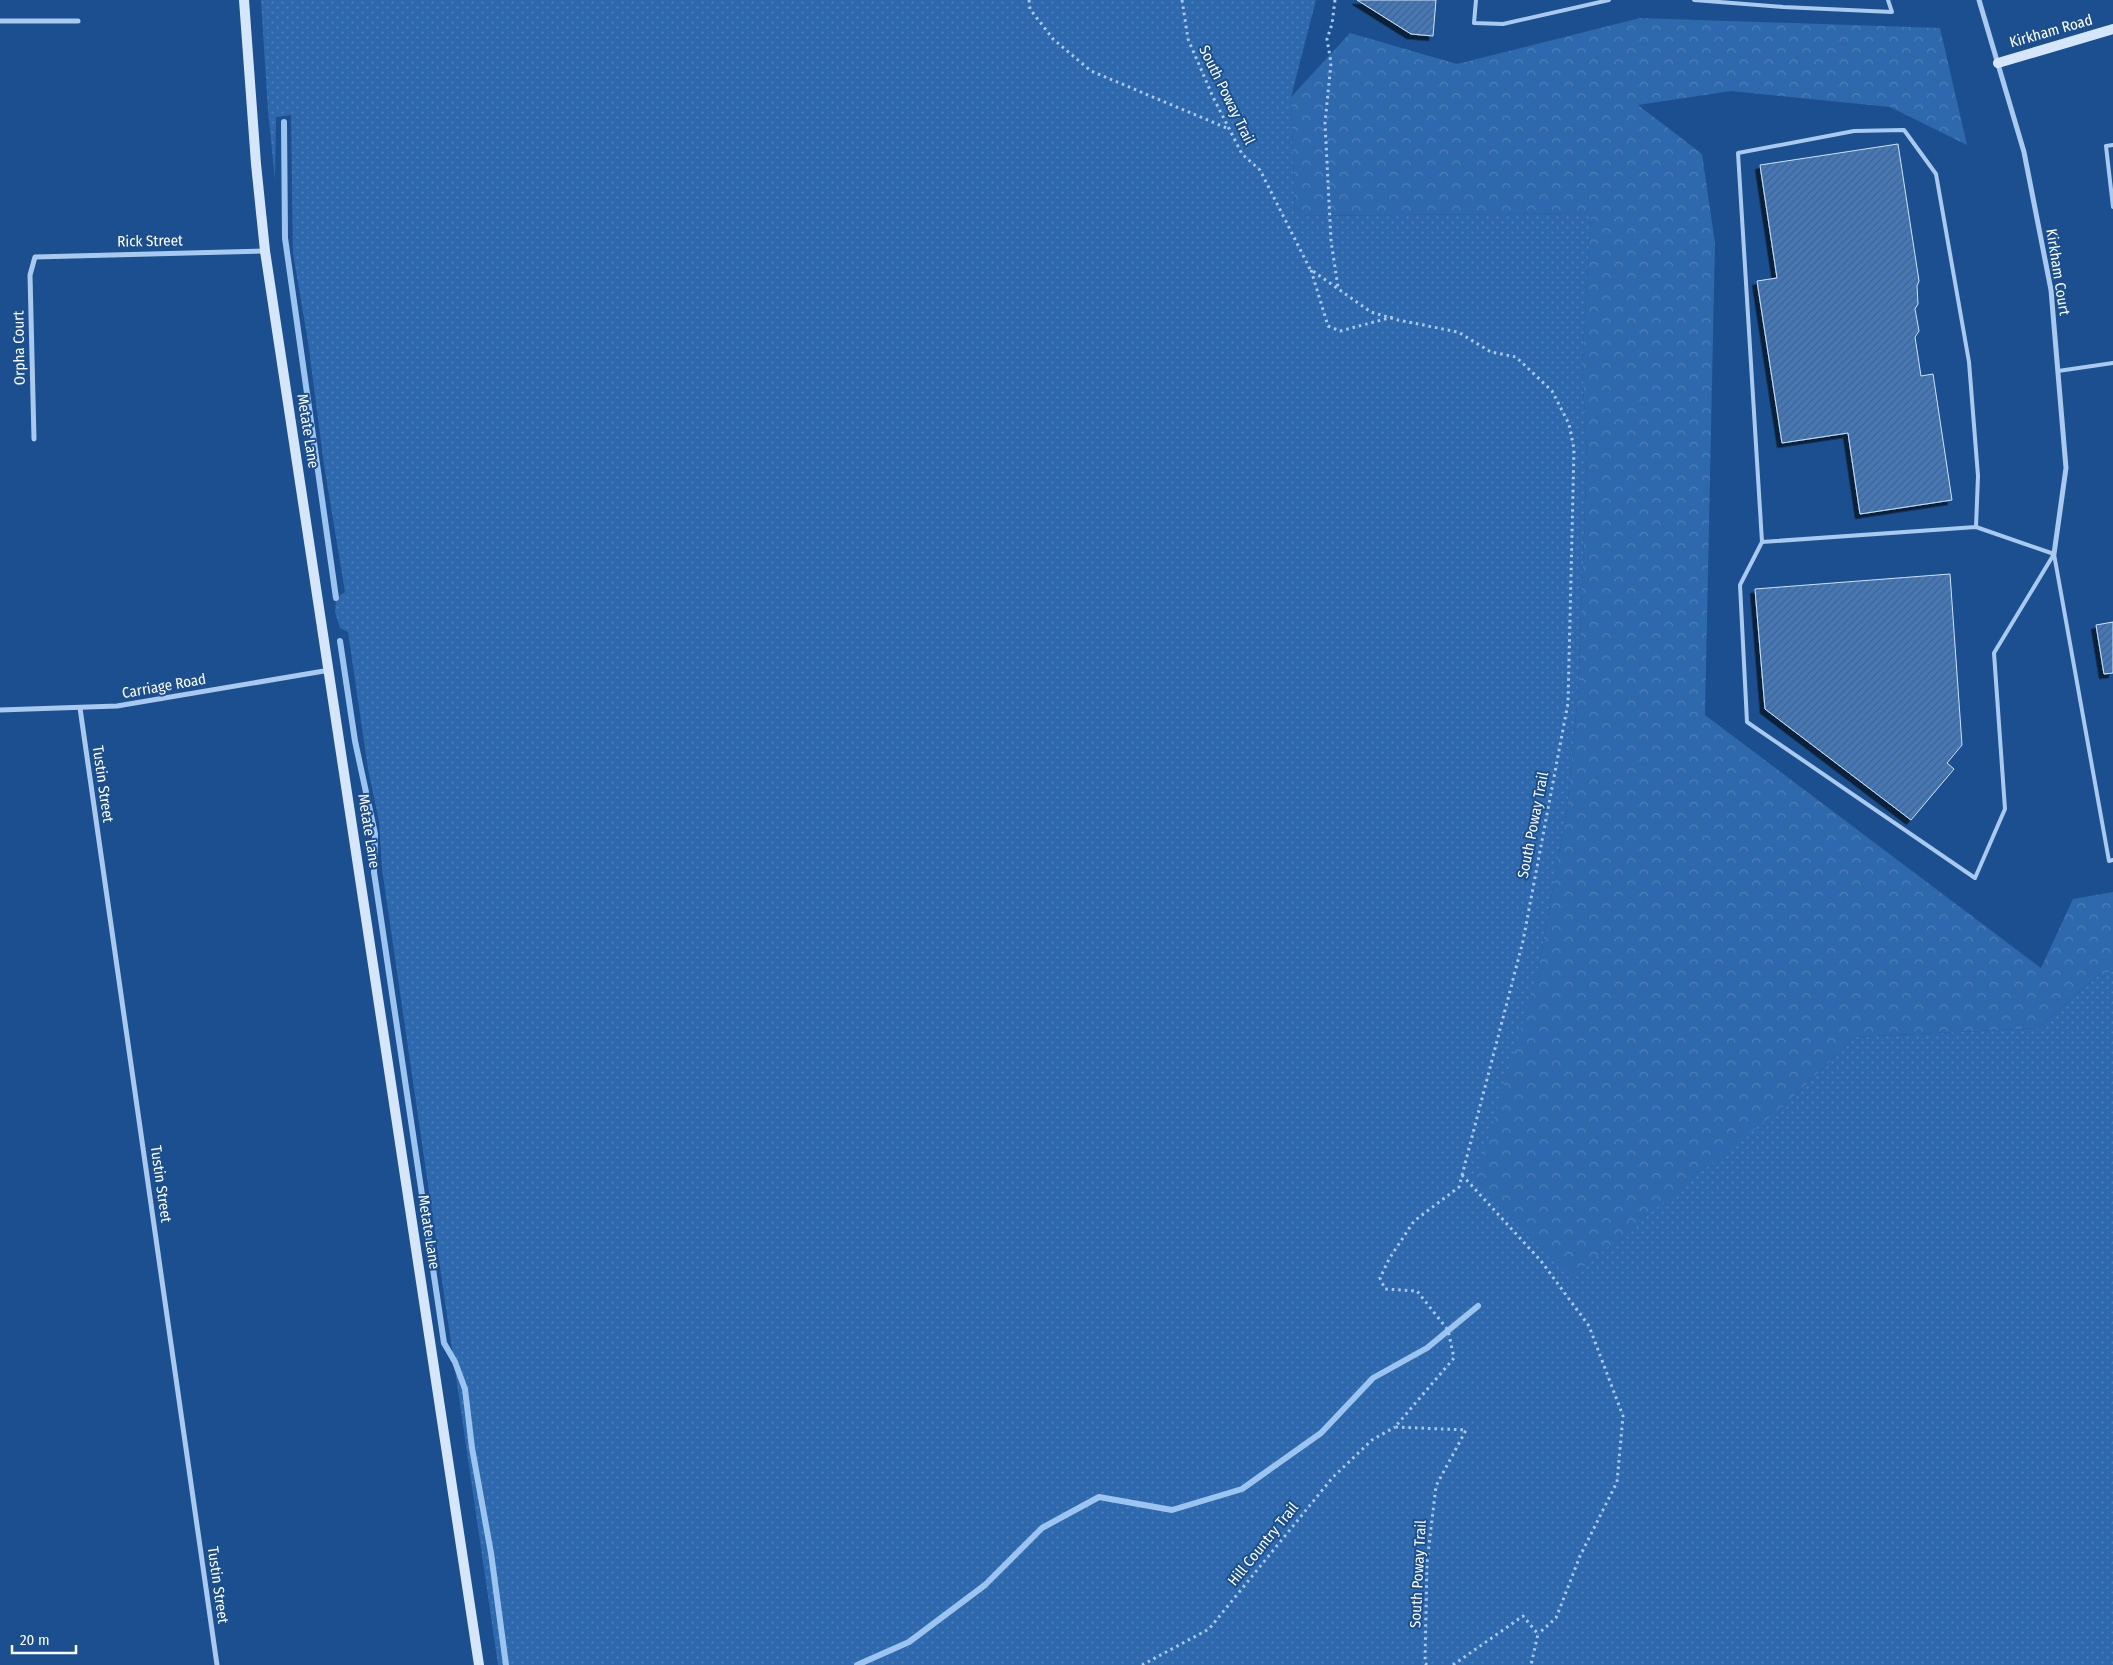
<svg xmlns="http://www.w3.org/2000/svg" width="2113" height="1665" font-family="'Fira Sans Condensed',sans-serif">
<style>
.grass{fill:url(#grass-dots)}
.forest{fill:url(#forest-crowns)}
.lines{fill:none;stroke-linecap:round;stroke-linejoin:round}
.stream{stroke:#9cc4f0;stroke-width:6}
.building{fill:url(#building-hatch);stroke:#cfe3fa;filter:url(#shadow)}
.path{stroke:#a9c9ee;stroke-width:3;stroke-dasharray:2.5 4;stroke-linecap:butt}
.lane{stroke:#a9c9ee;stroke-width:4}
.street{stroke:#a9c9ee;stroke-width:5}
.secondary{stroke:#d6e6fa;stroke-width:10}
.labels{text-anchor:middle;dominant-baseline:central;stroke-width:4;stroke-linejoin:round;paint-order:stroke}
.street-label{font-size:15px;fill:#fff;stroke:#1b4f8f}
</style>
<defs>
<pattern id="grass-dots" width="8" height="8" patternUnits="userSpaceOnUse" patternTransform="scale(1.25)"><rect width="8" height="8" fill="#2e69ad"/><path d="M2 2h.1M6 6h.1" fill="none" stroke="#4d80b9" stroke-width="1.8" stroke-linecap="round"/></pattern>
<pattern id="forest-crowns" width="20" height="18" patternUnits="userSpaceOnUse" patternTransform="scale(1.25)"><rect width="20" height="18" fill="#2e69ad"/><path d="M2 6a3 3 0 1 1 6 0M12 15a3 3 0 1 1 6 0" fill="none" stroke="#4d80b9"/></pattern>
<pattern id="building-hatch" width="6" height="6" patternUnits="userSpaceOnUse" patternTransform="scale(1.25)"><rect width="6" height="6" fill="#4478b7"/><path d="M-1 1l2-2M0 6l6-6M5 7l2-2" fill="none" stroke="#486282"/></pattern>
<filter id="shadow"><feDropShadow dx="-4.5" dy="4.5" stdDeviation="0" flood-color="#0009"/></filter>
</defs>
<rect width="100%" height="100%" fill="#1b4f8f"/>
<polygon class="grass" points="261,0 1316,0 1291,97 1295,216 1591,213 1582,364 1587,456 1578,695 1567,809 1538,971 1786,1104 1855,1037 2038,1028 2102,972 2113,972 2113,1665 498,1665 382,869 379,821 368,769 348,632 340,628 335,612 336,598 345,592 324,465 308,342 293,253 291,115 276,117 275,180 268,111"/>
<polygon class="forest" points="1640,18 1940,28 1967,145 1890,107 1731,91 1638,105 1702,154 1715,243 1705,715 2041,968 2073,899 2113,892 2113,972 2102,972 2038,1028 1855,1037 1786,1104 1572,1276 1476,1179 1538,971 1567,809 1578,695 1587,456 1582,364 1591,213 1295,216 1291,97 1350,33 1457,64"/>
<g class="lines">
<g class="stream">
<polyline points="284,122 285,238 336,598"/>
<polyline points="340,641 355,741 375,834 374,872 444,1343 455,1362 465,1389 472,1448 491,1553 506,1665"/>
<polyline points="857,1665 909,1642 985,1585 1042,1528 1099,1497 1172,1510 1242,1489 1321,1433 1373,1378 1427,1348 1478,1306"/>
</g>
</g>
<g class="building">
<polygon points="1357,0 1436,0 1433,36 1411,34"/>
<polygon points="1898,144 1919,281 1917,286 1918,304 1915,309 1919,331 1915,337 1921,376 1933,374 1952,500 1860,514 1848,433 1782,443 1757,281 1777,278 1760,165"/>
<polygon points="1950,574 1962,745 1947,763 1954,769 1911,820 1765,709 1755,589"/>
<polygon points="2113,622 2113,673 2104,674 2096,625"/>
</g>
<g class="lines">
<g class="path">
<polyline points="1029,0 1030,9 1053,39 1091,71 1229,129"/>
<polyline points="1182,0 1188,39 1213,97 1242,154 1260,170 1310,269 1371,312 1398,320 1458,332 1491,352 1516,357 1552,391 1569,424 1574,449 1568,703 1523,941 1459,1187 1414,1221 1389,1259 1380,1278 1385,1289 1417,1291 1448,1330 1454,1358 1395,1427 1466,1430 1436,1486 1427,1562 1425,1663 1427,1665"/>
<polyline points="1335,0 1332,24 1327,39 1331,63 1325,123 1331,241 1338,287"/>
<polyline points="1311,270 1328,326 1340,331 1393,317"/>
<polyline points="1462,1175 1541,1261 1589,1326 1623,1416 1617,1482 1580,1556 1556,1618 1538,1634"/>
<polyline points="1142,1665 1209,1629 1333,1477 1372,1440 1395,1427"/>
<polyline points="1453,1665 1523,1616 1538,1634 1531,1665"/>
</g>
<g class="lane">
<polyline points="1476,0 1474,23 1503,24 1609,0"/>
<polyline points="1694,0 1783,7 1892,12 1888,0"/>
<polyline points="2113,145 2106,146 2113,207"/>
<polyline points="2058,371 2113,363"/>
<polyline points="1976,527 1978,476 1969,362 1936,174 1904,130 1854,131 1738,153 1762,542 1976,527 2054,554"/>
<polyline points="1762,542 1740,585 1747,722 1975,878 2005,809 1994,653 2054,554"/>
<polyline points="2054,554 2109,861 2113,860"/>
</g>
<g class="street">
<polyline points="1979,0 2024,152 2051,290 2066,468 2054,554"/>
<polyline points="0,21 78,21"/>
<polyline points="34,439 30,275 35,257 265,251"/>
<polyline points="80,708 217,1665"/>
<polyline points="0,710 117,706 330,670"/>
</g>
<g class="secondary">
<polyline points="244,0 256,164 265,251 479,1665"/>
<polyline points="1998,63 2113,29"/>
</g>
</g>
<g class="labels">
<g class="street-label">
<text transform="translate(2051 31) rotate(-16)">Kirkham Road</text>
<text transform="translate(1227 95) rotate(64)">South Poway Trail</text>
<text transform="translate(150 241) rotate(-1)">Rick Street</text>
<text transform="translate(2058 272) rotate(81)">Kirkham Court</text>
<text transform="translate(19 348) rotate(-91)">Orpha Court</text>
<text transform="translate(308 431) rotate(81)">Metate Lane</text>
<text transform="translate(164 686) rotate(-10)">Carriage Road</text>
<text transform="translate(103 784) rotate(82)">Tustin Street</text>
<text transform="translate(1533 825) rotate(-79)">South Poway Trail</text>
<text transform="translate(369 831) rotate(81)">Metate Lane</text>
<text transform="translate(161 1184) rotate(82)">Tustin Street</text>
<text transform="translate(429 1232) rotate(81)">Metate Lane</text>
<text transform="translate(1263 1544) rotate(-51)">Hill Country Trail</text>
<text transform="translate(1418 1574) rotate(-87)">South Poway Trail</text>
<text transform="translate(218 1585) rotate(82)">Tustin Street</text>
</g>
</g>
<path d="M12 1645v8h64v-8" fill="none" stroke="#ffffff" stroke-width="2.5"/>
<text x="20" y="1645" font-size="15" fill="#ffffff" stroke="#1b4f8f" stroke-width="4" paint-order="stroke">20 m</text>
</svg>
